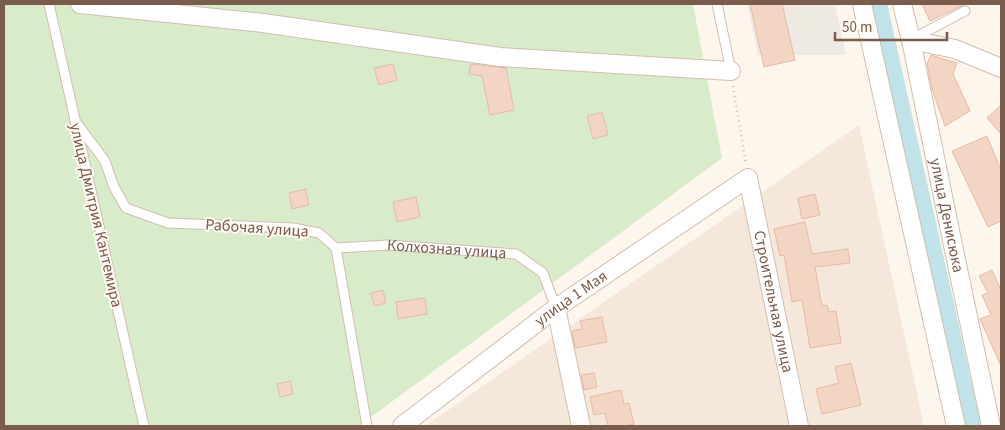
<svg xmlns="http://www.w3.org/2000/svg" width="1005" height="430" font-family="'Source Sans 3',sans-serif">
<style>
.residential{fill:#f5e8da}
.industrial{fill:#efe9e4}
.green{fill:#d8ecc9}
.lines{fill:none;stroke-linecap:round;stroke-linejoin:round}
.canal{stroke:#bfe3e8;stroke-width:16}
.building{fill:#f3d5c3;stroke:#e6bba3}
.service-casing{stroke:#d1beb0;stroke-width:11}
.minor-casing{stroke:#d1beb0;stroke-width:20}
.path{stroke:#d9b8a5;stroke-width:2.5;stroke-dasharray:1 4;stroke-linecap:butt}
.service{stroke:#fff;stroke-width:9}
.minor{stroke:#fff;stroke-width:18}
.labels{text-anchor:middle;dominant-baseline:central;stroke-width:4;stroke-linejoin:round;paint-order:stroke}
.street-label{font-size:16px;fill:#7a5c4d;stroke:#fffaf3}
</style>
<rect width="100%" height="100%" fill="#fdf6ec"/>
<polygon class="residential" points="859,125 924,426 425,426"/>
<polygon class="industrial" points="747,4 835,4 846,55 758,55"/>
<polygon class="green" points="4,4 693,4 722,158 359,426 4,426"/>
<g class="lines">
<polyline class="canal" points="879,4 973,426"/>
</g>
<g class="building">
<polygon points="750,4 782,4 795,60 764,67"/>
<polygon points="922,4 966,4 930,21"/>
<polygon points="931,55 957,63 953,74 970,111 945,126 932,89 927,64"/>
<polygon points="393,64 397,80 379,85 374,68"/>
<polygon points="471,64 506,68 514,110 490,115 482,76 469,74"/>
<polygon points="1001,105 1001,134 987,118"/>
<polygon points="602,112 608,135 593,139 587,116"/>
<polygon points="987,136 1001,170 1001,221 988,227 952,151"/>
<polygon points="306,189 309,205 292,209 289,193"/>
<polygon points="815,194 820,215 802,219 798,198"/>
<polygon points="416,197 420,217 397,222 393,202"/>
<polygon points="805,222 812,254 848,249 850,263 815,267 822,306 827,305 829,312 836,311 841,343 810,348 802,300 792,302 784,255 780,256 774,229"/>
<polygon points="992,270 1001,290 1001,366 980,319 991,315 982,295 988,293 979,276"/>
<polygon points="383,290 386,303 374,306 371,293"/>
<polygon points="425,298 427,314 398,319 396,302"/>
<polygon points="602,317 607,342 575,348 572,331 582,329 580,321"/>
<polygon points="851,363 861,405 822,414 816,389 839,383 835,367"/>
<polygon points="594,373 597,387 584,390 581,375"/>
<polygon points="290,381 293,394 280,397 277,384"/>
<polygon points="621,390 624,404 629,403 634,424 626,426 608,426 605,413 594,415 590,397"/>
</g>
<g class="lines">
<defs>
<g id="service">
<polyline points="49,4 144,426"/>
<polyline points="717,4 731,71"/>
<polyline points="914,38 965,11"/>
<polyline points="75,121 105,161 114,187 126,208 168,223 293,228 319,233 336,248 367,426"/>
<path id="s1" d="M 336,248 L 388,245 L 516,254 L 543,273 L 556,308"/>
</g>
<g id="minor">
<polyline points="80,4 263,23 500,57 731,71"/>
<polyline points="862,4 956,426"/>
<path id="s2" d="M 902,4 L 911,40 L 955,255 L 991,426"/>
<polyline points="911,40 955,49 1001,68"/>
<polyline points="556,308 581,426"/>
<path id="s3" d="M 402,426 L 556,308 L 748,178 L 799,426"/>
</g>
</defs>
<use href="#service" class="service-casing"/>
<use href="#minor" class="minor-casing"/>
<polyline class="path" points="733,86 746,164"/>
<use href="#service" class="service"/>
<use href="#minor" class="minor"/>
</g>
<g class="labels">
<g class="street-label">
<text transform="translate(96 215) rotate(77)">улица Дмитрия Кантемира</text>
<text stroke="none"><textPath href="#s2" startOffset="216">улица Денисюка</textPath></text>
<text transform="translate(257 228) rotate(4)">Рабочая улица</text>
<text stroke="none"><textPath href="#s1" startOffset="111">Колхозная улица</textPath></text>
<text stroke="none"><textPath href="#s3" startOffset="212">улица 1 Мая</textPath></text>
<text stroke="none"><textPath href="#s3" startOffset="552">Строительная улица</textPath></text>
</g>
</g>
<rect width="1005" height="430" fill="none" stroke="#7a5c4d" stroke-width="10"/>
<path d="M835 32v8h112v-8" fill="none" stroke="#7a5c4d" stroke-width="2.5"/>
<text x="842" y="32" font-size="15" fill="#7a5c4d" stroke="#fffaf3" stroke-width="4" paint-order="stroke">50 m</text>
</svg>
